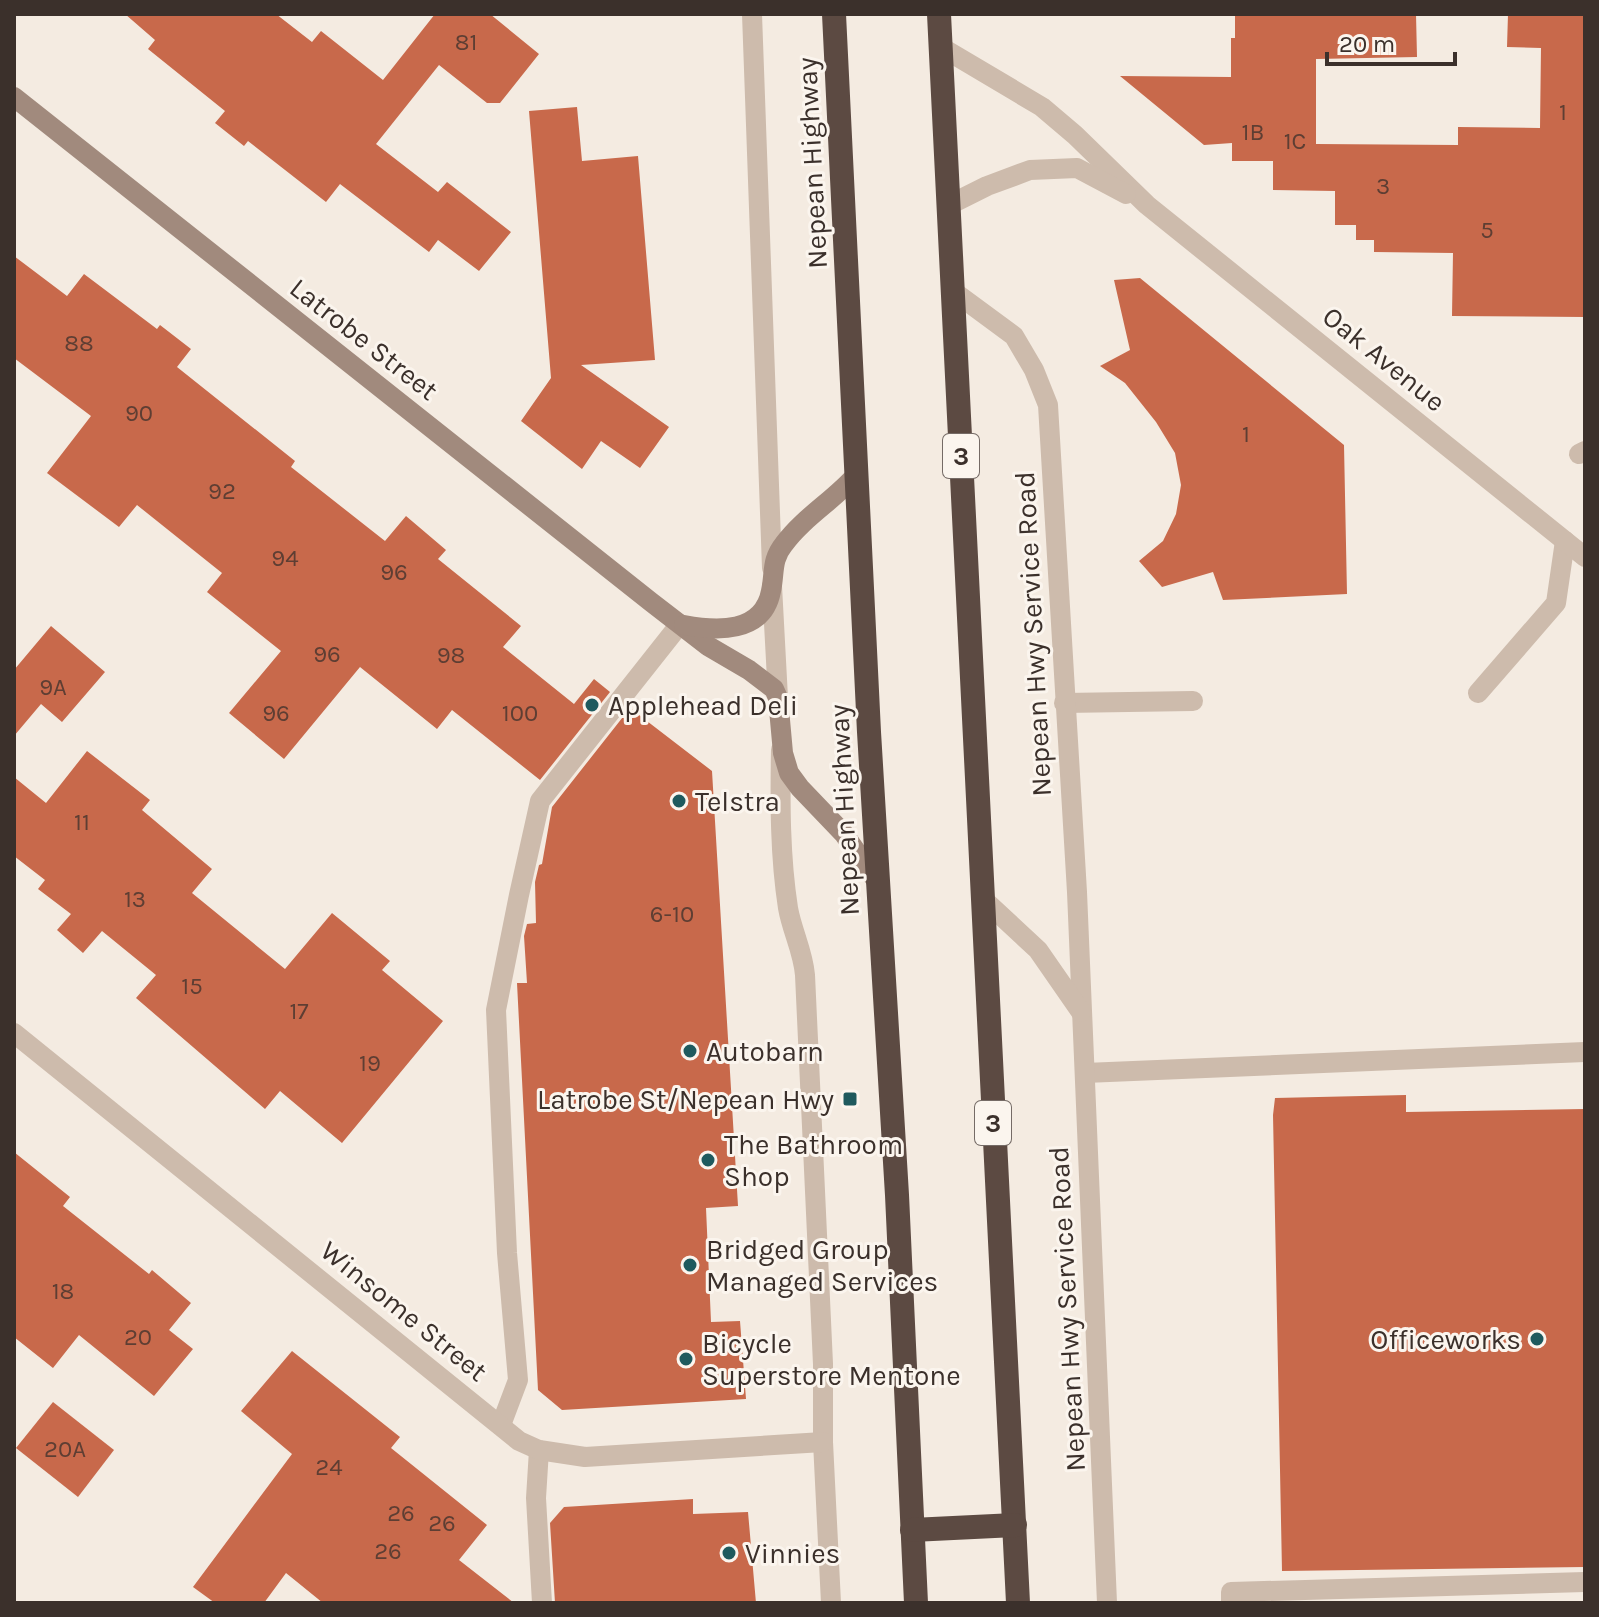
<svg xmlns="http://www.w3.org/2000/svg" width="1599" height="1617" font-family="Karla,sans-serif">
<style>
.building{fill:#c8694b}
.lines{fill:none;stroke-linecap:round;stroke-linejoin:round}
.lane{stroke:#cdbbac;stroke-width:20}
.street{stroke:#cdbbac;stroke-width:20}
.secondary{stroke:#a18a7d;stroke-width:20}
.highway{stroke:#5c4a42;stroke-width:24}
.poi-dot{fill:#1f5a5e;stroke:#fbf5ee;stroke-width:3}
.labels{text-anchor:middle;dominant-baseline:central;stroke-width:6;stroke-linejoin:round;paint-order:stroke}
.number-label{font-size:24px;fill:#5e3e33}
.shield{fill:#fbf5ee;stroke:#756b66;stroke-width:2}
.shield-label{font-size:26px;font-weight:bold;fill:#3b302b}
.street-label{font-size:28px;fill:#3b302b;stroke:#fbf5ee}
.poi-label{font-size:28px;fill:#3b302b;stroke:#fbf5ee;text-anchor:start}
</style>
<rect width="100%" height="100%" fill="#f4ebe1"/>
<g class="building">
<polygon points="125,14 276,14 312,42 321,31 383,80 435,14 490,14 539,54 500,103 487,103 439,65 376,144 438,192 447,182 511,232 479,271 438,240 429,252 340,184 326,202 248,141 244,146 215,123 225,111 148,49 155,40"/>
<polygon points="1235,14 1416,14 1417,57 1316,59 1316,144 1458,145 1458,127 1540,128 1541,48 1507,47 1508,14 1585,14 1585,317 1452,316 1453,253 1374,252 1374,240 1356,240 1356,225 1335,225 1335,191 1273,190 1273,161 1232,161 1232,143 1204,145 1120,76 1231,77 1231,38 1235,38"/>
<polygon points="577,107 582,161 638,156 655,360 581,365 669,427 640,468 601,441 582,469 521,421 551,378 529,111"/>
<polygon points="14,256 67,296 84,274 157,329 160,325 191,349 177,367 295,461 291,467 385,541 406,516 446,550 438,559 521,626 503,647 574,704 594,679 610,692 540,780 452,710 437,729 360,667 284,759 229,713 281,651 207,592 222,573 137,505 119,527 47,473 91,416 14,358"/>
<polygon points="1140,278 1344,445 1347,594 1223,600 1213,572 1162,587 1139,561 1163,541 1176,514 1181,485 1175,453 1156,422 1125,383 1100,366 1130,350 1114,280"/>
<polygon points="51,626 105,672 62,722 41,704 14,736 14,670"/>
<polygon points="630,708 712,771 738,1206 706,1208 711,1322 740,1321 746,1399 562,1410 538,1390 517,983 527,983 524,936 527,924 536,923 535,882 539,865 542,864 552,807"/>
<polygon points="87,751 150,800 142,810 212,869 192,893 285,969 332,913 390,961 382,970 443,1021 342,1143 280,1091 265,1109 136,998 156,975 102,931 83,953 57,930 71,914 38,889 45,880 14,856 14,777 46,803"/>
<polygon points="1406,1095 1406,1112 1585,1109 1585,1567 1282,1571 1273,1115 1275,1098"/>
<polygon points="14,1152 70,1197 63,1206 149,1274 152,1270 191,1303 169,1330 193,1349 154,1396 79,1335 53,1368 14,1337"/>
<polygon points="292,1351 400,1437 391,1448 487,1525 459,1560 514,1603 323,1603 286,1573 264,1603 215,1603 193,1587 292,1454 241,1411"/>
<polygon points="53,1402 114,1450 78,1497 16,1448"/>
<polygon points="693,1499 693,1514 748,1512 756,1603 555,1603 550,1523 564,1507"/>
</g>
<g class="lines">
<g class="lane">
<polyline points="1478,693 1556,603 1565,541"/>
<polyline points="1064,703 1193,701"/>
<polyline points="1085,1073 1585,1052"/>
<polyline points="501,1425 518,1380 507,1253 496,1010 519,895 540,801 680,624"/>
<polyline points="539,1450 536,1498 542,1603"/>
<polyline points="1231,1603 1231,1592 1585,1582"/>
</g>
<g class="street">
<polyline points="752,14 772,568"/>
<polyline points="941,47 1042,107 1075,135 1147,205 1585,557"/>
<polyline points="949,205 987,186 1030,170 1077,168 1126,194"/>
<polyline points="953,291 1014,336 1034,370 1048,405 1077,892 1107,1603"/>
<polyline points="1579,454 1585,451"/>
<polyline points="772,586 778,698"/>
<path d="M 781,750 C 780,803 780,856 788,908 C 792,931 803,951 805,975 L 823,1364 L 823,1442 L 831,1603"/>
<polyline points="982,898 1038,950 1081,1012"/>
<polyline points="14,1033 519,1441 539,1450 585,1457 823,1442"/>
</g>
<g class="secondary">
<polyline points="14,97 651,602 708,646 749,670 774,689 778,698 783,753 789,773 800,788 844,834 878,883"/>
<path d="M 684,625 C 716,631 763,634 771,591 C 775,573 771,560 784,544 C 804,517 834,500 856,475"/>
</g>
<g class="highway">
<polyline points="834,14 869,732 897,1195 916,1603"/>
<polyline points="939,14 1018,1603"/>
<polyline points="912,1530 1015,1525"/>
</g>
</g>
<g class="poi-dot">
<circle cx="592" cy="705" r="8"/>
<circle cx="679" cy="801" r="8"/>
<circle cx="690" cy="1051" r="8"/>
<rect x="842" y="1091" width="16" height="16" rx="4"/>
<circle cx="708" cy="1160" r="8"/>
<circle cx="690" cy="1265" r="8"/>
<circle cx="1537" cy="1339" r="8"/>
<circle cx="686" cy="1359" r="8"/>
<circle cx="729" cy="1553" r="8"/>
</g>
<g class="labels">
<g class="number-label">
<text x="466" y="42">81</text>
<text x="1563" y="112">1</text>
<text x="1253" y="132">1B</text>
<text x="1295" y="141">1C</text>
<text x="1383" y="186">3</text>
<text x="1487" y="230">5</text>
<text x="79" y="343">88</text>
<text x="139" y="413">90</text>
<text x="1246" y="434">1</text>
<text x="222" y="491">92</text>
<text x="285" y="558">94</text>
<text x="394" y="572">96</text>
<text x="327" y="654">96</text>
<text x="451" y="655">98</text>
<text x="53" y="687">9A</text>
<text x="276" y="713">96</text>
<text x="520" y="713">100</text>
<text x="82" y="822">11</text>
<text x="135" y="899">13</text>
<text x="672" y="914">6-10</text>
<text x="192" y="986">15</text>
<text x="299" y="1011">17</text>
<text x="370" y="1063">19</text>
<text x="63" y="1291">18</text>
<text x="138" y="1337">20</text>
<text x="65" y="1449">20A</text>
<text x="329" y="1467">24</text>
<text x="401" y="1513">26</text>
<text x="442" y="1523">26</text>
<text x="388" y="1551">26</text>
</g>
<g class="shield">
<rect x="943" y="434" width="36" height="44" rx="6"/>
<rect x="975" y="1101" width="36" height="44" rx="6"/>
</g>
<g class="shield-label">
<text x="961" y="456">3</text>
<text x="993" y="1123">3</text>
</g>
<g class="street-label">
<text transform="translate(812 163) rotate(-93)">Nepean Highway</text>
<text transform="translate(364 339) rotate(38)">Latrobe Street</text>
<text transform="translate(1384 359) rotate(39)">Oak Avenue</text>
<text transform="translate(1033 634) rotate(-93)">Nepean Hwy Service Road</text>
<text transform="translate(844 810) rotate(-93)">Nepean Highway</text>
<text transform="translate(1067 1309) rotate(-93)">Nepean Hwy Service Road</text>
<text transform="translate(404 1311) rotate(39)">Winsome Street</text>
</g>
<g class="poi-label">
<text x="608" y="705">Applehead Deli</text>
<text x="695" y="801">Telstra</text>
<text x="706" y="1051">Autobarn</text>
<text x="834" y="1099" text-anchor="end">Latrobe St/Nepean Hwy</text>
<text x="724" y="1144">The Bathroom<tspan x="724" dy="32">Shop</tspan></text>
<text x="706" y="1249">Bridged Group<tspan x="706" dy="32">Managed Services</tspan></text>
<text x="1521" y="1339" text-anchor="end">Officeworks</text>
<text x="702" y="1343">Bicycle<tspan x="702" dy="32">Superstore Mentone</tspan></text>
<text x="745" y="1553">Vinnies</text>
</g>
</g>
<rect width="1599" height="1617" fill="none" stroke="#3b302b" stroke-width="32"/>
<path d="M1327 52v12h128v-12" fill="none" stroke="#3b302b" stroke-width="4"/>
<text x="1339" y="52" font-size="24" fill="#3b302b" stroke="#fbf5ee" stroke-width="6" paint-order="stroke">20 m</text>
</svg>
